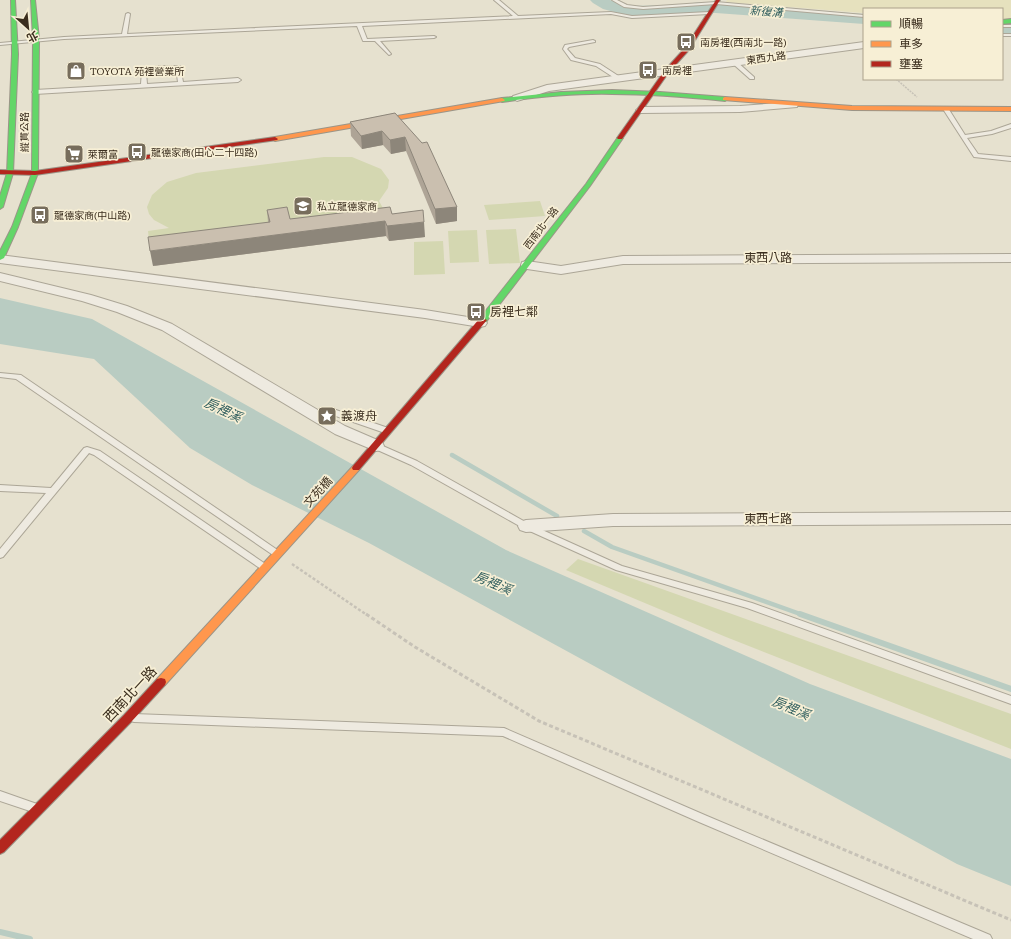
<svg xmlns="http://www.w3.org/2000/svg" width="1011" height="939" font-family="'Roboto Serif','Noto Sans TC',serif">
<style>
.farmland{fill:#e6e1be}
.green{fill:#d4d7b1}
.water{fill:#b9ccc2}
.lines{fill:none;stroke-linecap:round;stroke-linejoin:round}
.stream-far1{stroke:#b9ccc2;stroke-width:4.5}
.stream{stroke:#b9ccc2;stroke-width:6}
.river{fill:#b9ccc2;fill-rule:evenodd}
.lane-casing{stroke:#aca697;stroke-width:2}
.street-casing{stroke:#aca697;stroke-width:2}
.fast-casing{stroke:#9b9588;stroke-width:2}
.slow-casing{stroke:#9b9588;stroke-width:2}
.jam-casing{stroke:#9b9588;stroke-width:2}
.path-far2{stroke:#c7c2b7;stroke-width:1.5;stroke-dasharray:2 1;stroke-linecap:butt}
.path-far1{stroke:#c7c2b7;stroke-width:2.5;stroke-dasharray:3 2;stroke-linecap:butt}
.path{stroke:#c7c2b7;stroke-width:3;stroke-dasharray:4 2.5;stroke-linecap:butt}
.lane{fill:#eeeae0;fill-rule:evenodd}
.street{fill:#eeeae0;fill-rule:evenodd}
.fast{fill:#63d668;fill-rule:evenodd}
.slow{fill:#ff974d;fill-rule:evenodd}
.jam{fill:#b3261e;fill-rule:evenodd}
.wall{fill:#aea496}
.shaded-wall{fill:#8d867a}
.building{fill:#cabfaf;stroke:#8d867a}
.labels{text-anchor:middle;dominant-baseline:central;stroke-width:3.5;stroke-linejoin:round;paint-order:stroke}
.far-poi-label{font-size:10px;fill:#3b2e1e;stroke:#f7efd5;text-anchor:start}
.far-street-label{font-size:10px;fill:#3b2e1e;stroke:#f7efd5}
.far-water-label{font-size:11px;font-style:italic;fill:#2d5c5c;stroke:#f7efd5}
.street-label{font-size:12px;fill:#3b2e1e;stroke:#f7efd5}
.poi-label{font-size:12px;fill:#3b2e1e;stroke:#f7efd5;text-anchor:start}
.water-label{font-size:13px;font-style:italic;fill:#2d5c5c;stroke:#f7efd5}
.near-street-label{font-size:14px;fill:#3b2e1e;stroke:#f7efd5}
</style>
<rect width="100%" height="100%" fill="#e6e1cf"/>
<polygon class="farmland" points="727,0 1011,0 1011,19 1002,19 1002,9 864,9 864,13 726,2"/>
<g class="green">
<polygon points="324,157 352,157 381,169 389,180 388,188 379,201 384,210 149,240 148,231 169,228 154,220 149,214 147,207 152,195 167,182 196,173"/>
<polygon points="540,201 545,216 489,220 484,205"/>
<polygon points="516,229 520,263 489,264 486,230"/>
<polygon points="477,230 479,262 450,263 448,231"/>
<polygon points="443,241 445,274 414,275 414,242"/>
<polygon points="578,559 1011,714 1011,749 726,637 566,570"/>
</g>
<polygon class="water" points="0,298 92,319 506,550 810,684 1011,759 1011,886 957,864 369,543 252,485 190,448 94,359 0,344"/>
<g class="lines">
<g class="stream-far1">
<polyline points="452,455 557,516"/>
<polyline points="584,531 612,547 803,615"/>
</g>
<g class="stream">
<polyline points="800,614 1011,689"/>
<polyline points="0,932 30,939"/>
</g>
<g class="river">
<polygon points="590,0 610,0 629,6 674,5 702,2 864,14 864,24 702,12 674,15 629,16 603,9 593,3"/>
<rect x="1002" y="26" width="9" height="10"/>
</g>
<defs>
<g id="lane">
<polygon points="494,0 499,0 518,16 611,12 632,16 709,12 711,13 709,14 632,18 611,14 362,26 367,39 434,36 436,37 434,38 380,41 391,54 389,55 375,41 363,41 357,26 64,39 0,45 0,43 64,37 122,34 126,14 128,13 130,14 127,34 513,16"/>
<polygon points="612,0 617,0 627,5 643,7 716,2 864,15 864,17 716,4 643,9 624,7"/>
<rect x="1002" y="25" width="9" height="2"/>
<rect x="1002" y="34" width="9" height="2"/>
<polygon points="593,40 595,41 595,42 569,47 567,49 575,58 600,64 620,77 620,79 616,79 596,66 571,60 563,49 565,45"/>
<polygon points="732,61 736,61 754,77 754,79 750,79 732,63"/>
<path d="M 159,66 L 180,66 L 183,82 L 238,78 L 241,80 L 238,82 L 35,94 L 32,92 L 35,90 L 141,84 L 142,70 ZM 159,68 L 176,68 L 178,82 L 147,84 L 146,72 Z"/>
<polygon points="944,108 948,108 965,135 991,131 1011,124 1011,128 992,134 967,138 978,154 1011,157 1011,161 974,157 943,109"/>
<polygon points="0,373 21,375 279,551 280,553 279,555 273,555 16,379 0,377"/>
<polygon points="330,410 336,410 391,429 392,431 388,433 385,433 330,414 329,412"/>
<polygon points="376,443 417,461 529,524 622,566 752,603 1011,696 1011,704 747,608 616,570 523,528 411,465 373,448 372,446 373,444"/>
<polygon points="87,447 100,451 267,565 268,567 267,569 261,569 94,455 89,453 3,557 0,558 0,549 46,493 0,491 0,485 51,488 84,448"/>
<polygon points="134,714 504,728 707,816 990,935 992,939 973,939 699,822 503,736 134,722 131,721 129,718 131,715"/>
<polygon points="0,791 37,804 38,807 37,810 33,812 0,801"/>
</g>
<g id="street">
<polygon points="864,42 864,48 549,91 517,101 512,98 513,96 547,85"/>
<polygon points="793,102 797,103 798,105 797,107 740,112 641,113 636,110 641,107 740,106"/>
<polygon points="1011,254 1011,262 623,264 561,274 527,269 522,268 521,265 522,262 527,261 561,266 623,256"/>
<polygon points="0,255 425,310 480,319 485,320 487,323 485,326 480,327 425,318 0,263"/>
<polygon points="0,273 91,295 127,306 172,324 345,426 382,442 384,446 382,450 376,451 335,434 162,330 117,312 82,301 0,281"/>
<polygon points="1011,512 1011,524 613,526 526,532 520,530 518,526 520,522 526,520 613,514"/>
</g>
<g id="fast">
<polygon points="11,0 15,0 18,54 13,173 3,207 0,209 0,196 7,173 12,54"/>
<polygon points="31,0 35,0 39,39 38,173 18,227 4,258 0,260 0,251 12,227 32,173 33,39"/>
<polygon points="1011,19 1011,23 1002,24 1002,20"/>
<path d="M 612,90 L 660,92 L 725,97 L 728,99 L 725,101 C 687,97 650,94 612,94 C 575,93 538,97 502,102 L 499,100 L 502,98 L 561,92 Z"/>
<polygon points="618,137 623,138 590,186 486,322 480,322 479,320 480,318 586,184"/>
</g>
<g id="slow">
<polygon points="725,97 852,106 1011,107 1011,111 852,110 723,100 723,98"/>
<polygon points="502,98 505,100 504,101 275,141 272,139 275,137"/>
<polygon points="356,465 359,466 360,468 359,470 165,685 161,686 157,685 156,682 157,679 353,466"/>
</g>
<g id="jam">
<polygon points="716,0 720,0 689,50 669,72 622,139 618,139 617,138 665,70 685,48"/>
<polygon points="275,137 278,139 277,140 35,175 0,174 0,170 35,171"/>
<polygon points="480,318 483,318 487,320 359,470 353,470 352,468 353,466"/>
<polygon points="161,678 165,679 166,682 165,685 132,721 4,852 0,854 0,840 124,715 157,679"/>
</g>
</defs>
<use href="#lane" class="lane-casing"/>
<use href="#street" class="street-casing"/>
<use href="#fast" class="fast-casing"/>
<use href="#slow" class="slow-casing"/>
<use href="#jam" class="jam-casing"/>
<polyline class="path-far2" points="896,79 917,97"/>
<polyline class="path-far1" points="292,564 367,615"/>
<polyline class="path" points="366,614 415,647 539,721 1011,920"/>
<use href="#lane" class="lane"/>
<use href="#street" class="street"/>
<use href="#fast" class="fast"/>
<use href="#slow" class="slow"/>
<use href="#jam" class="jam"/>
</g>
<g class="wall">
<polygon points="395,113 457,207 457,221 436,224 406,151 391,154 383,145 362,149 351,136 350,122"/>
<polygon points="267,210 290,219 392,214 425,237 389,241 386,236 153,266 268,222"/>
</g>
<g class="shaded-wall">
<polygon points="382,131 383,145 362,149 361,136"/>
<polygon points="405,137 406,151 391,154 390,140"/>
<polygon points="457,207 457,221 436,224 435,209"/>
<polygon points="385,221 386,236 153,266 150,251"/>
<polygon points="424,222 425,237 389,241 387,226"/>
</g>
<g class="building">
<polygon points="395,113 422,143 427,142 457,207 435,209 405,137 390,140 382,131 361,136 350,122"/>
<polygon points="287,207 290,219 390,207 392,214 423,210 424,222 387,226 385,221 150,251 148,237 270,222 267,210"/>
</g>
<defs>
<symbol id="bus-square" viewBox="-11 -11 22 22"><rect x="-9" y="-9" width="18" height="18" rx="4" fill="#776d5c" stroke="#f7efd5"/><path d="M-5-6H5V4H4V6H2V4H-2V6H-4V4H-5ZM-3.5-4V0h7V-4ZM-3.5 1.2v1.5H-2V1.2ZM2 1.2v1.5H3.5V1.2Z" fill="#fff"/></symbol>
<symbol id="shop-square" viewBox="-11 -11 22 22"><rect x="-9" y="-9" width="18" height="18" rx="4" fill="#776d5c" stroke="#f7efd5"/><path d="M-5-2.5h2.3a2.7 3.5 0 0 1 5.4 0H5L5.5 6h-11ZM-1.5-2.5h3a1.5 2.3 0 0 0-3 0Z" fill="#fff"/></symbol>
<symbol id="supermarket-square" viewBox="-11 -11 22 22"><rect x="-9" y="-9" width="18" height="18" rx="4" fill="#776d5c" stroke="#f7efd5"/><path d="M-6-5.5h2.5l.6 2H6L4.5 2H-2.5L-4.4-4H-6ZM-1.5 3.2a1.3 1.3 0 1 0 .1 0ZM3 3.2a1.3 1.3 0 1 0 .1 0Z" fill="#fff"/></symbol>
<symbol id="school-square" viewBox="-11 -11 22 22"><rect x="-9" y="-9" width="18" height="18" rx="4" fill="#776d5c" stroke="#f7efd5"/><path d="M0-5L7-2L0 1L-7-2ZM-4 1L0 2.5L4 1V4Q0 6-4 4Z" fill="#fff"/></symbol>
<symbol id="sight-square" viewBox="-11 -11 22 22"><rect x="-9" y="-9" width="18" height="18" rx="4" fill="#776d5c" stroke="#f7efd5"/><path d="M0-6L1.8-2.2L6-1.7L2.9 1.2L3.7 5.4L0 3.3L-3.7 5.4L-2.9 1.2L-6-1.7L-1.8-2.2Z" fill="#fff"/></symbol>
</defs>
<g fill-rule="evenodd">
<use href="#bus-square" x="675" y="31" width="22" height="22"/>
<use href="#bus-square" x="637" y="59" width="22" height="22"/>
<use href="#shop-square" x="65" y="60" width="22" height="22"/>
<use href="#bus-square" x="126" y="141" width="22" height="22"/>
<use href="#supermarket-square" x="63" y="143" width="22" height="22"/>
<use href="#school-square" x="292" y="195" width="22" height="22"/>
<use href="#bus-square" x="29" y="204" width="22" height="22"/>
<use href="#bus-square" x="465" y="301" width="22" height="22"/>
<use href="#sight-square" x="316" y="405" width="22" height="22"/>
</g>
<g class="labels">
<g class="far-poi-label">
<text x="700" y="42">南房裡(西南北一路)</text>
<text x="662" y="70">南房裡</text>
<text x="90" y="71">TOYOTA 苑裡營業所</text>
<text x="151" y="152">龍德家商(田心二十四路)</text>
<text x="88" y="154">萊爾富</text>
<text x="317" y="206">私立龍德家商</text>
<text x="54" y="215">龍德家商(中山路)</text>
</g>
<g class="far-street-label">
<text transform="translate(766 58) rotate(-8)">東西九路</text>
<text transform="translate(24 132) rotate(-90)">縱貫公路</text>
<text transform="translate(541 228) rotate(-53)">西南北一路</text>
</g>
<g class="far-water-label">
<text transform="translate(766 12) rotate(4)">新復溝</text>
</g>
<g class="street-label">
<text x="768" y="258">東西八路</text>
<text transform="translate(318 492) rotate(-48)">文苑橋</text>
<text x="768" y="519">東西七路</text>
</g>
<g class="poi-label">
<text x="490" y="312">房裡七鄰</text>
<text x="341" y="416">義渡舟</text>
</g>
<g class="water-label">
<text transform="translate(223 410) rotate(25)">房裡溪</text>
<text transform="translate(493 583) rotate(23)">房裡溪</text>
<text transform="translate(791 708) rotate(23)">房裡溪</text>
</g>
<g class="near-street-label">
<text transform="translate(130 694) rotate(-47)">西南北一路</text>
</g>
</g>
<rect x="863" y="8" width="140" height="72" fill="#f7efd5" stroke="#aca28c"/>
<rect x="871" y="21" width="20" height="6" fill="#63d668" stroke="#aca28c"/>
<text x="899" y="28" font-size="12" fill="#3b2e1e">順暢</text>
<rect x="871" y="41" width="20" height="6" fill="#ff974d" stroke="#aca28c"/>
<text x="899" y="48" font-size="12" fill="#3b2e1e">車多</text>
<rect x="871" y="61" width="20" height="6" fill="#b3261e" stroke="#aca28c"/>
<text x="899" y="68" font-size="12" fill="#3b2e1e">壅塞</text>
<g transform="translate(28 28) rotate(153)" stroke="#f7efd5" stroke-width="3" paint-order="stroke">
<path d="M0-3L7 15L0 10L-7 15Z" fill="#3b2e1e"/>
<text y="-6" font-size="11" font-weight="bold" text-anchor="middle" fill="#3b2e1e">北</text>
</g>
</svg>
